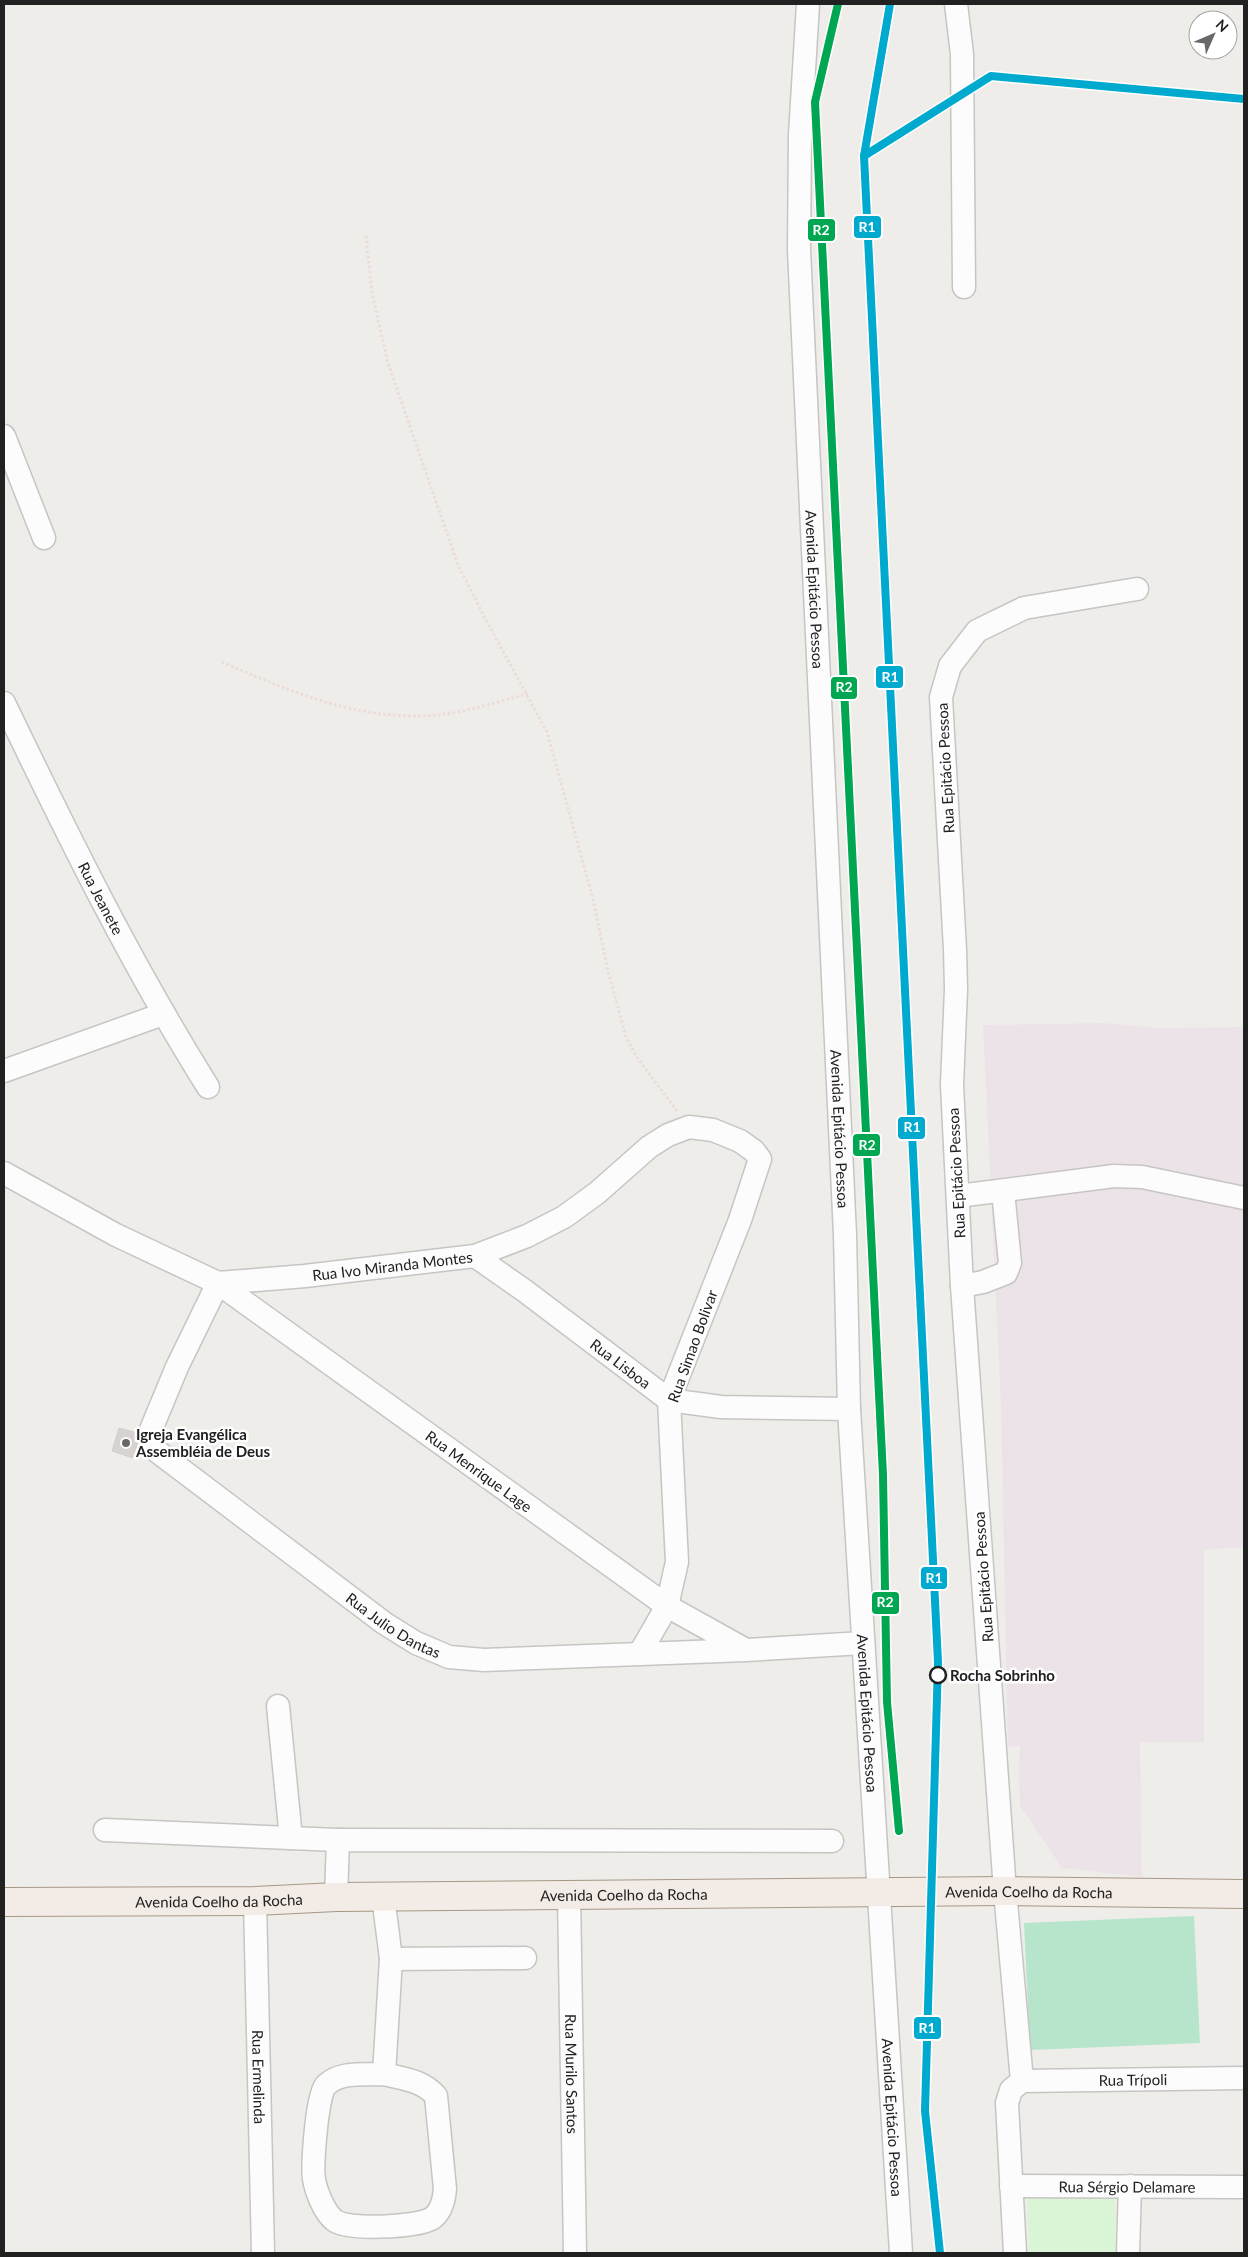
<svg xmlns="http://www.w3.org/2000/svg" width="1248" height="2257" font-family="Lato,sans-serif">
<style>
.industrial{fill:#ece3e9}
.park{fill:#daf4d6}
.pitch{fill:#b6e5cc}
.building{fill:#d6d3d1;stroke:#d2cecb}
.lines{fill:none;stroke-linecap:round;stroke-linejoin:round}
.minor-casing{stroke:#c6c5c4;stroke-width:25}
.major-casing{stroke:#a69785;stroke-width:30}
.path{stroke:#ecdbdb;stroke-width:3;stroke-dasharray:2.5 2.5;stroke-linecap:butt}
.minor{stroke:#fdfcfc;stroke-width:22}
.major{stroke:#f2ebe6;stroke-width:28}
.rail-1-casing{stroke:#fff;stroke-width:11}
.rail-2-casing{stroke:#fff;stroke-width:11}
.rail-1{stroke:#00a9ce;stroke-width:8}
.rail-2{stroke:#00a651;stroke-width:8}
.poi-dot{fill:#696867;stroke:#fff;stroke-width:2}
.stop-dot{fill:#fff;stroke:#212121;stroke-width:2.5}
.labels{text-anchor:middle;dominant-baseline:central;stroke-width:5;stroke-linejoin:round;paint-order:stroke}
.street-label{font-size:15px;fill:#212121;stroke:#fff}
.poi-label{font-size:15px;font-weight:bold;fill:#212121;stroke:#fff;text-anchor:start}
.stop-label{font-size:15px;font-weight:bold;fill:#212121;stroke:#fff;text-anchor:start}
.line-badge{stroke:#fff;stroke-width:2}
.badge-label{font-size:14px;text-anchor:middle;font-weight:bold;fill:#fff}
</style>
<rect width="100%" height="100%" fill="#efedea"/>
<polygon class="industrial" points="1103,1023 1159,1028 1244,1027 1244,1547 1204,1550 1204,1742 1140,1742 1142,1877 1062,1868 1020,1806 1019,1772 1020,1746 1008,1747 1001,1408 983,1025"/>
<polygon class="park" points="1115,2195 1116,2253 1029,2253 1027,2196"/>
<polygon class="pitch" points="1194,1916 1200,2043 1030,2050 1024,1923"/>
<polygon class="building" points="119,1428 141,1434 133,1458 112,1451"/>
<g class="lines">
<defs>
<g id="minor">
<path id="s1" d="M 808,4 L 800,135 L 799,250 L 845,1235 L 849,1409 L 901,2253"/>
<polyline points="956,4 962,54 964,287"/>
<polyline points="4,436 44,538"/>
<path id="s2" d="M 4,703 C 67,834 131,964 208,1087"/>
<polyline points="4,1071 163,1014"/>
<path id="s3" d="M 4,1173 L 116,1235 L 218,1283 L 305,1276 L 475,1256 L 527,1236 L 564,1217 L 597,1193 L 649,1147 L 668,1135 L 689,1127 L 713,1130 L 740,1141 L 754,1151 L 760,1159 L 740,1220 L 669,1400 L 677,1562 L 667,1606 L 640,1653"/>
<polyline points="958,1196 1114,1176 1142,1177 1244,1198"/>
<path id="s4" d="M 475,1256 L 525,1291 L 669,1400 L 721,1407 L 849,1409"/>
<polyline points="962,1286 983,1282 1006,1273 1010,1263 1003,1191"/>
<path id="s5" d="M 746,1650 L 667,1606 L 218,1283 L 177,1367 L 150,1432 L 152,1443 L 158,1452 L 384,1623 L 416,1643 L 449,1657 L 484,1660 L 746,1650 L 863,1643"/>
<polyline points="278,1706 291,1838"/>
<polyline points="105,1830 338,1840"/>
<path id="s6" d="M 569,1895 L 575,2253"/>
<polyline points="383,1896 391,1959 384,2074"/>
<polyline points="336,1897 338,1840 832,1841"/>
<path id="s7" d="M 255,1901 L 263,2253"/>
<polyline points="391,1959 525,1958"/>
<path d="M 384,2074 C 404,2079 422,2080 436,2096 L 445,2189 C 444,2200 441,2213 431,2219 C 415,2227 347,2231 334,2220 C 324,2212 316,2191 314,2179 C 312,2166 317,2092 326,2085 C 341,2071 364,2075 384,2074 Z"/>
<polyline points="1022,2081 1005,1891 962,1286 952,1085 956,989 955,949 941,697 950,666 977,631 1024,608 1137,589"/>
<path id="s8" d="M 1022,2081 L 1244,2078"/>
<path id="s9" d="M 1011,2186 L 1244,2187"/>
<polyline points="1015,2253 1007,2103 1011,2090 1022,2081"/>
<polyline points="1128,2253 1130,2186"/>
</g>
<g id="major">
<path id="s10" d="M 4,1902 L 255,1901 L 336,1897 L 1005,1891 L 1244,1894"/>
</g>
</defs>
<use href="#minor" class="minor-casing"/>
<use href="#major" class="major-casing"/>
<g class="path">
<polyline points="366,236 372,293 388,363 458,565 485,618 547,732 593,899 608,971 626,1037 636,1056 677,1111"/>
<path d="M 222,662 C 291,692 361,722 438,715 C 467,712 499,701 528,694"/>
</g>
<use href="#minor" class="minor"/>
<use href="#major" class="major"/>
<defs>
<g id="rail-1">
<polyline points="890,4 864,156 938,1662 925,2111 940,2253"/>
<polyline points="864,156 991,76 1244,99"/>
</g>
<polyline id="rail-2" points="838,4 815,102 883,1475 887,1702 899,1831"/>
</defs>
<use href="#rail-1" class="rail-1-casing"/>
<use href="#rail-2" class="rail-2-casing"/>
<use href="#rail-1" class="rail-1"/>
<use href="#rail-2" class="rail-2"/>
</g>
<circle class="poi-dot" cx="126" cy="1443" r="5"/>
<circle class="stop-dot" cx="938" cy="1675" r="8"/>
<g class="labels">
<g class="street-label">
<text stroke="none"><textPath href="#s1" startOffset="586">Avenida Epitácio Pessoa</textPath></text>
<text transform="translate(945 768) rotate(-93)">Rua Epitácio Pessoa</text>
<text stroke="none"><textPath href="#s2" startOffset="218">Rua Jeanete</textPath></text>
<text stroke="none"><textPath href="#s1" startOffset="1126">Avenida Epitácio Pessoa</textPath></text>
<text transform="translate(956 1173) rotate(-93)">Rua Epitácio Pessoa</text>
<text stroke="none"><textPath href="#s3" startOffset="416">Rua Ivo Miranda Montes</textPath></text>
<text transform="translate(692 1346) rotate(-70)">Rua Simao Bolivar</text>
<text stroke="none"><textPath href="#s4" startOffset="181">Rua Lisboa</textPath></text>
<text transform="translate(479 1471) rotate(36)">Rua Menrique Lage</text>
<text transform="translate(983 1577) rotate(-94)">Rua Epitácio Pessoa</text>
<text stroke="none"><textPath href="#s5" startOffset="1122">Rua Julio Dantas</textPath></text>
<text stroke="none"><textPath href="#s1" startOffset="1711">Avenida Epitácio Pessoa</textPath></text>
<text stroke="none"><textPath href="#s10" startOffset="1025">Avenida Coelho da Rocha</textPath></text>
<text stroke="none"><textPath href="#s10" startOffset="620">Avenida Coelho da Rocha</textPath></text>
<text stroke="none"><textPath href="#s10" startOffset="215">Avenida Coelho da Rocha</textPath></text>
<text stroke="none"><textPath href="#s6" startOffset="179">Rua Murilo Santos</textPath></text>
<text stroke="none"><textPath href="#s7" startOffset="176">Rua Ermelinda</textPath></text>
<text stroke="none"><textPath href="#s8" startOffset="111">Rua Trípoli</textPath></text>
<text stroke="none"><textPath href="#s1" startOffset="2116">Avenida Epitácio Pessoa</textPath></text>
<text stroke="none"><textPath href="#s9" startOffset="116">Rua Sérgio Delamare</textPath></text>
</g>
<g class="poi-label">
<text x="136" y="1434">Igreja Evangélica<tspan x="136" dy="17">Assembléia de Deus</tspan></text>
</g>
<g class="stop-label">
<text x="950" y="1675">Rocha Sobrinho</text>
</g>
</g>
<g class="line-badge">
<rect x="853" y="215" width="29" height="24" rx="5" fill="#00a9ce"/>
<rect x="807" y="218" width="29" height="24" rx="5" fill="#00a651"/>
<rect x="875" y="665" width="29" height="24" rx="5" fill="#00a9ce"/>
<rect x="830" y="676" width="28" height="24" rx="5" fill="#00a651"/>
<rect x="897" y="1116" width="29" height="24" rx="5" fill="#00a9ce"/>
<rect x="852" y="1133" width="29" height="24" rx="5" fill="#00a651"/>
<rect x="920" y="1566" width="28" height="24" rx="5" fill="#00a9ce"/>
<rect x="871" y="1591" width="29" height="24" rx="5" fill="#00a651"/>
<rect x="913" y="2016" width="29" height="24" rx="5" fill="#00a9ce"/>
</g>
<g class="badge-label">
<text x="867" y="232">R1</text>
<text x="821" y="235">R2</text>
<text x="890" y="682">R1</text>
<text x="844" y="692">R2</text>
<text x="912" y="1132">R1</text>
<text x="867" y="1150">R2</text>
<text x="934" y="1583">R1</text>
<text x="885" y="1607">R2</text>
<text x="927" y="2033">R1</text>
</g>
<rect width="1248" height="2257" fill="none" stroke="#212121" stroke-width="10"/>
<g transform="translate(1213 35) rotate(45)"><circle r="24" fill="#ffffff" stroke="#a6a6a6"/>
<path d="M0-4L9 19L0 12L-9 19Z" fill="#696867"/>
<text y="-8" font-size="14" font-weight="bold" text-anchor="middle" fill="#212121">N</text>
</g>
</svg>
